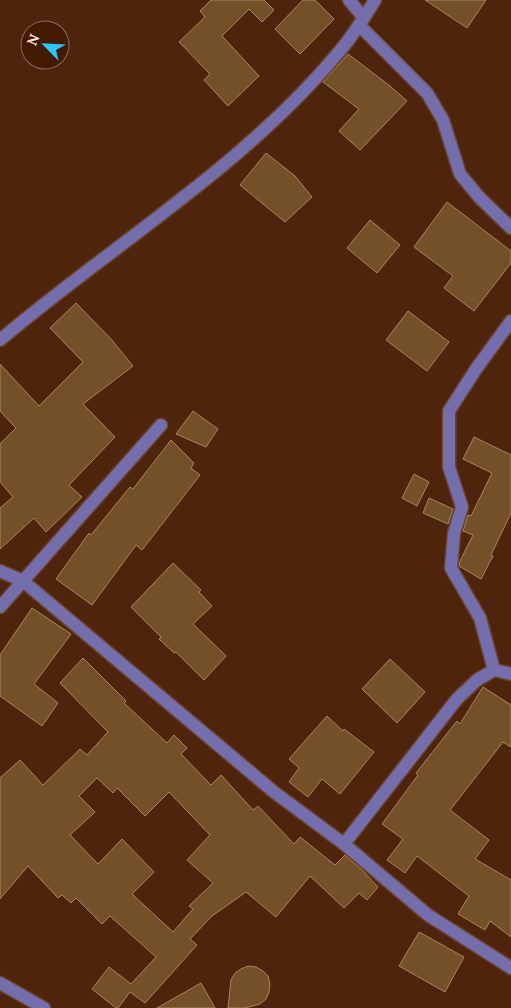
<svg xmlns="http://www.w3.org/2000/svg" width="511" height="1008" font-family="Lora,serif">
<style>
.building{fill:#735028;stroke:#ab855c;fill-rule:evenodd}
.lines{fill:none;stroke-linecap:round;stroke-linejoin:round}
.minor-casing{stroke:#6b432d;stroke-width:15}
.minor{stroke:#746ead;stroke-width:12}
</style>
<rect width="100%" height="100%" fill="#4f240c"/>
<g class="building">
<polygon points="211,0 264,0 274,10 262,22 249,9 222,36 259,76 228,106 204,80 210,74 179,42 205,17 200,11"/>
<polygon points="303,0 315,0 334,19 300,54 275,29"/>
<polygon points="425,0 486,0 467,28"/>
<polygon points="348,54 390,86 407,101 360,150 339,131 359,109 323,82"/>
<polygon points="266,153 295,176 312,197 285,222 240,185"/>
<polygon points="447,202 511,251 511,263 474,311 444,288 453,276 414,247"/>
<polygon points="370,220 400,245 377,273 347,248"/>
<polygon points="76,303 111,339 133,366 83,404 115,437 69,485 82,497 46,532 34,518 0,549 0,508 13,497 0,482 0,444 16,428 0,411 0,364 39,406 83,362 50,328"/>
<polygon points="408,311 449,342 427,371 386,340"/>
<polygon points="193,411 218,429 206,447 176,434"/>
<polygon points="474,437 511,455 511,513 491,555 493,556 481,579 459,566 460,561 473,535 463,531 468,515 471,516 492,473 463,459"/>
<polygon points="171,440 194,463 191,468 200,475 142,550 136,545 92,605 56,579 89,533 91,535 130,487 133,489"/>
<polygon points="414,474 429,482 417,506 402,498"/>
<polygon points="429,498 453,509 448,524 423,513"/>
<polygon points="173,563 201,590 199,592 212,606 193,624 226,656 204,680 176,652 174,653 159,639 161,637 131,607"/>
<polygon points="32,608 71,634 34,684 58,703 42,726 0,696 0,655"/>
<path d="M 83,658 L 126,701 L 124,703 L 167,743 L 174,735 L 187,748 L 181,754 L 211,785 L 221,775 L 253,810 L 258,806 L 294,844 L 300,837 L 335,865 L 345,855 L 363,871 L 378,887 L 367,900 L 359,893 L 344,908 L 310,876 L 276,917 L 246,892 L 212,916 L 190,939 L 197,945 L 145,1003 L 130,992 L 118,1008 L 116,1008 L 92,989 L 109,967 L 131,984 L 156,957 L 110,916 L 102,924 L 76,898 L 71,903 L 62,895 L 58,898 L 28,866 L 0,899 L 0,778 L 20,760 L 43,785 L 80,749 L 87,755 L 108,732 L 60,683 ZM 97,778 L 113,793 L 117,788 L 145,816 L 169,792 L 210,835 L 187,860 L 213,883 L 189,906 L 193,909 L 173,932 L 132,894 L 154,872 L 122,839 L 98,864 L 70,835 L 95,812 L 79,796 Z"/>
<polygon points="390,659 425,692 397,723 362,689"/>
<polygon points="483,687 511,705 511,747 503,742 450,810 489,840 475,859 511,880 511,937 490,921 485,930 458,914 469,896 417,856 405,873 387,860 403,839 382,824 418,775 416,773 457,721 460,724"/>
<polygon points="327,716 343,731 344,729 374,752 340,794 322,779 308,797 289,782 299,768 289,759"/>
<polygon points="419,932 464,957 445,992 399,966"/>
<polygon points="248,966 256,967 263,971 268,976 270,984 269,992 266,999 260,1004 245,1008 228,1008 231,980 235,973 241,969"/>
<polygon points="201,983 215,1008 157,1008"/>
</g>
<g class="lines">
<defs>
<g id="minor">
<polyline points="349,0 364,18"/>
<polyline points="359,25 427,93 443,120 460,174 479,197 511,228"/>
<path d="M 0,340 C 112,245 243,167 338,53 C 352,37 364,18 375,0"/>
<polyline points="0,571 23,581 274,792 344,844 428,915 511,968"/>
<polyline points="0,607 161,425"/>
<polyline points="494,670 480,618 451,568 454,533 462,507 449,467 449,411 476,369 511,321"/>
<polyline points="344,844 457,699 477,680 494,670 511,674"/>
<polyline points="0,983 44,1008"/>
</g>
</defs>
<use href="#minor" class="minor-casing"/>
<use href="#minor" class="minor"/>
</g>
<g transform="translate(45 45) rotate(294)"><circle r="24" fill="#431a02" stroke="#8e6c5a"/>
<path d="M0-4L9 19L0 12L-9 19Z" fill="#27c8ff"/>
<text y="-8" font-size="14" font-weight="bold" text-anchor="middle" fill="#fee8dd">N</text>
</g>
</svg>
